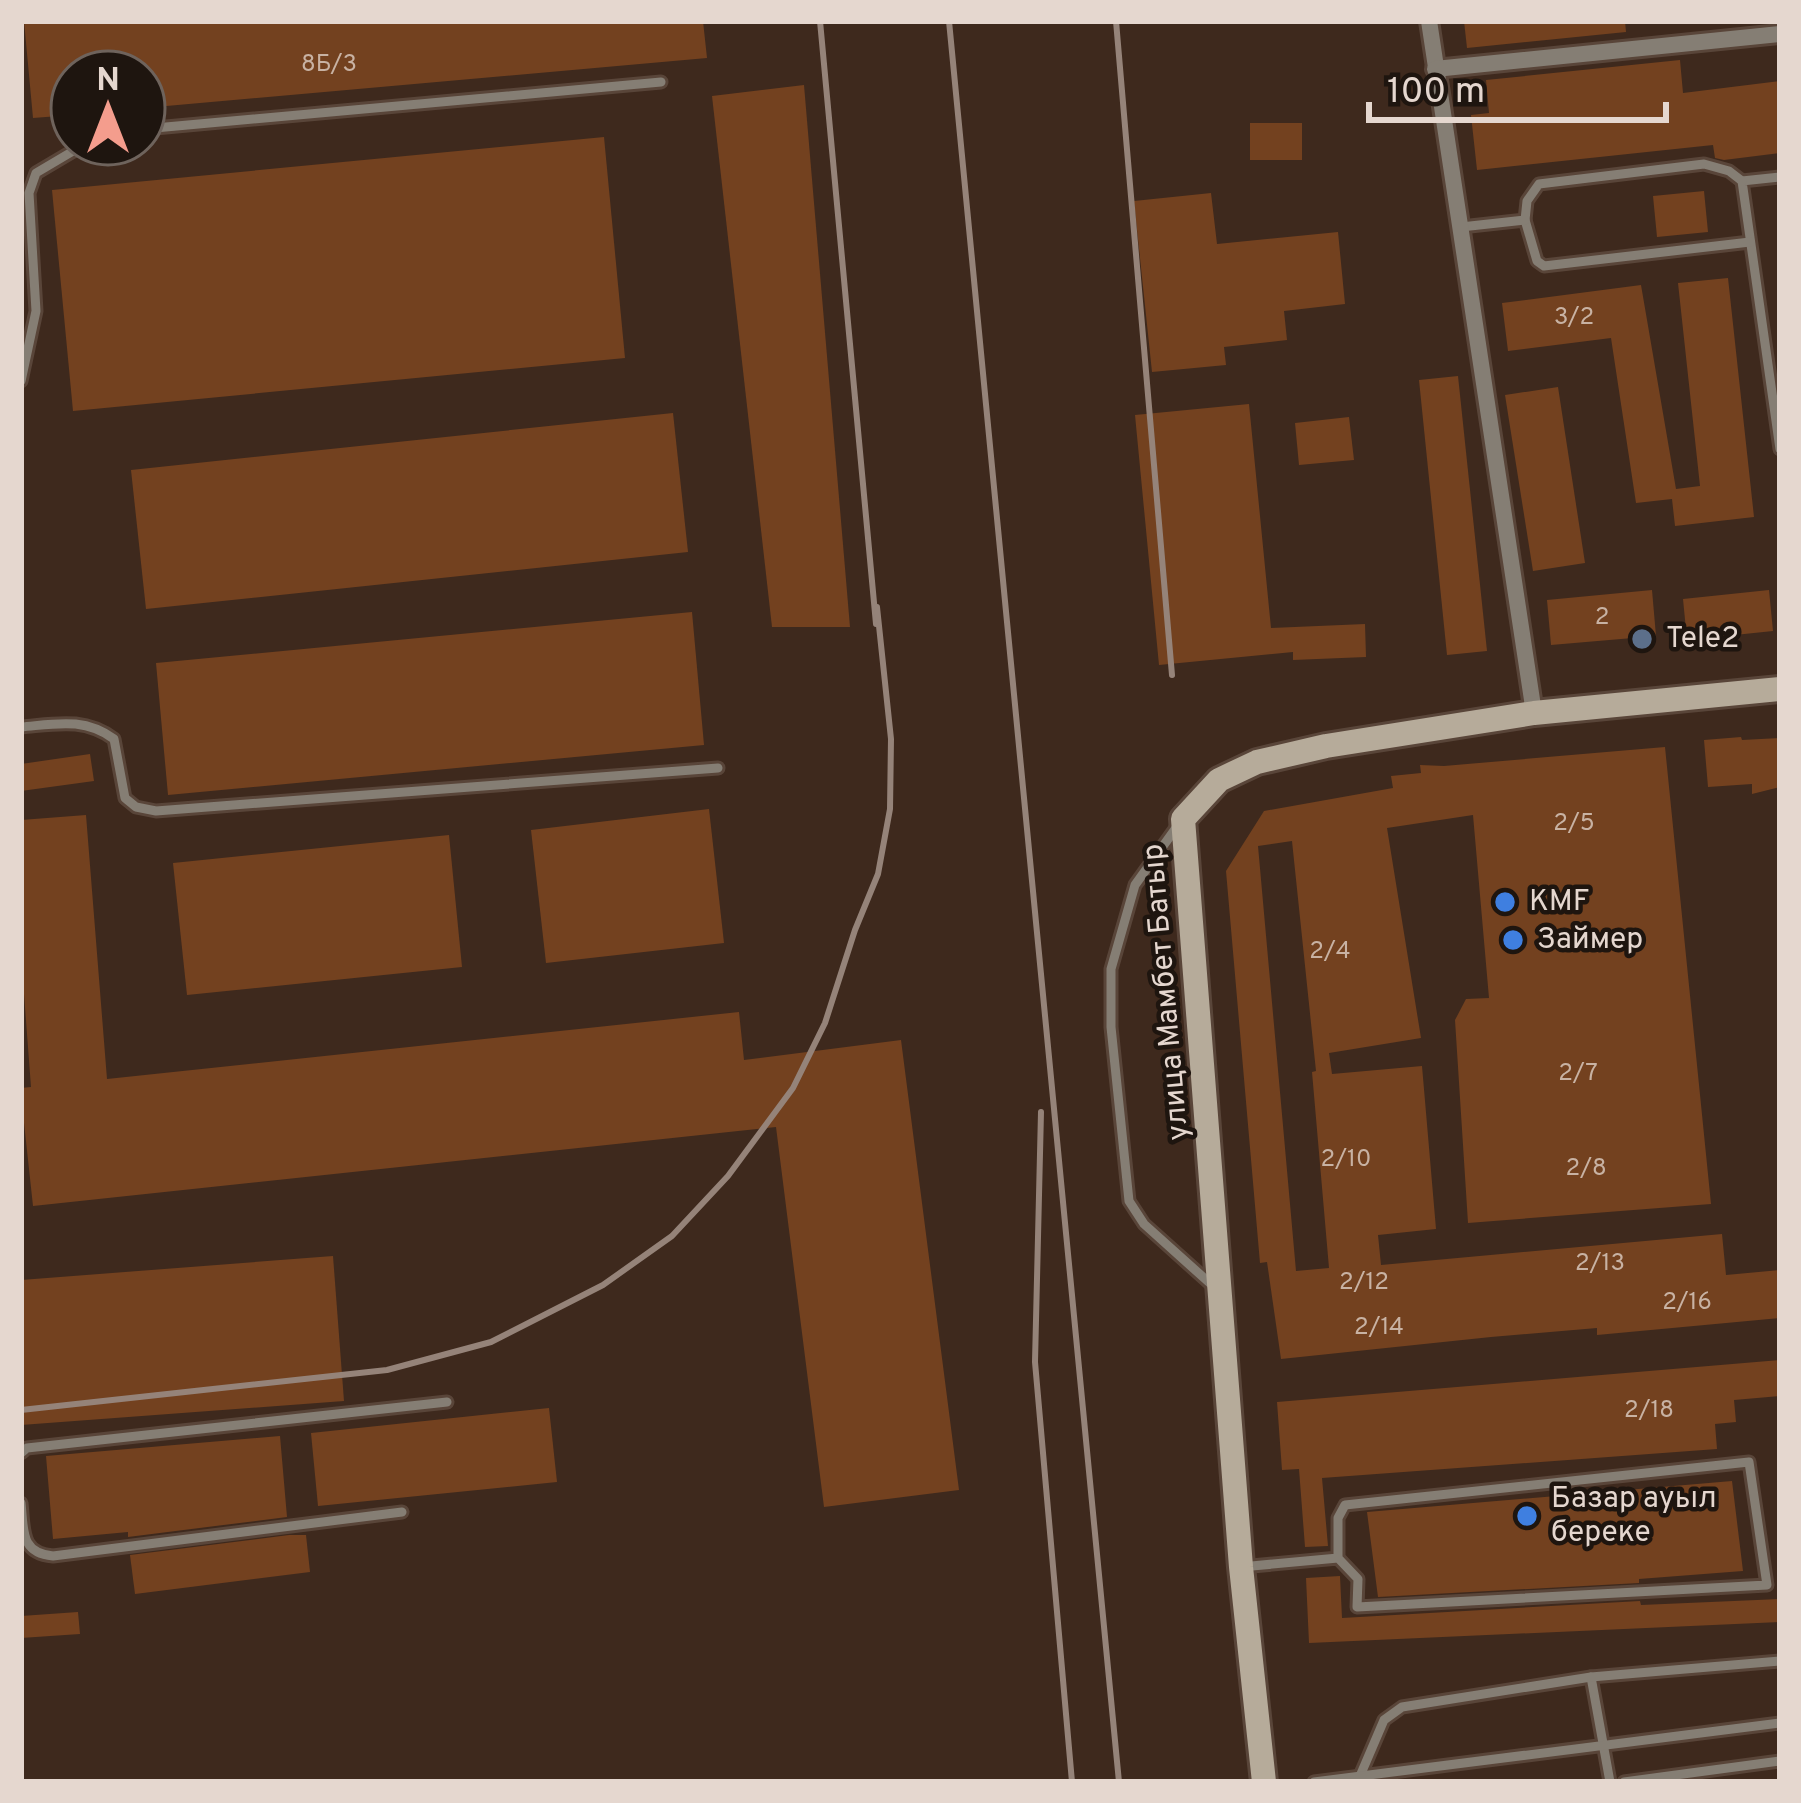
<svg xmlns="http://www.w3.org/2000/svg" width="1801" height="1803" font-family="Overpass,sans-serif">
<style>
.building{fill:#73411f;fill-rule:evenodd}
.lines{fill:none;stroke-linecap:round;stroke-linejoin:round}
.lane-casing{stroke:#594539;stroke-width:15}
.street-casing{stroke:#594539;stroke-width:22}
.secondary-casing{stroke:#594539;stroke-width:30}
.lane{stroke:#857e74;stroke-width:9}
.street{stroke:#857e74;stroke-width:16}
.secondary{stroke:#b6ab9a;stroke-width:24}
.rail{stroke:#958379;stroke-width:6}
.service-dot{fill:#5c6f8a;stroke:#1e150f;stroke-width:4.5}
.shop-dot{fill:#3f7fe0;stroke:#1e150f;stroke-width:4.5}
.labels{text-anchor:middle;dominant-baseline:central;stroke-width:9;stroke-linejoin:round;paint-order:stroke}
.number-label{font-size:24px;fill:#c8b2a3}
.poi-label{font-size:30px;fill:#e5d7cf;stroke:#1e150f;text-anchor:start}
.street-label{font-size:30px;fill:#e5d7cf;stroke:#1e150f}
</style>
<rect width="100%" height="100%" fill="#3e291d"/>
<g class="building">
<polygon points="24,21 703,21 707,58 144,108 144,72 72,72 72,115 33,118"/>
<polygon points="1464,21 1625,21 1626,32 1467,48"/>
<polygon points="1680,60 1683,93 1780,81 1780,153 1724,160 1715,158 1713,145 1477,170 1471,115 1489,113 1486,80"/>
<polygon points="804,85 850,627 772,627 712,96"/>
<rect x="1250" y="123" width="52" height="37"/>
<polygon points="604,137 625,358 73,411 52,190"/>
<polygon points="1704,191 1708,232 1657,237 1653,196"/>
<polygon points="1211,193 1217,244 1338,232 1345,304 1284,311 1287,340 1224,347 1226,365 1152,372 1134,201"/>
<polygon points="1728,278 1754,517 1675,526 1672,499 1636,503 1611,338 1508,351 1502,303 1641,285 1676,489 1700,486 1678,283"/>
<polygon points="1458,376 1487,651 1447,655 1419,380"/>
<polygon points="1558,387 1585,563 1533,571 1505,395"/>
<polygon points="1249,404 1271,628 1365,624 1366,657 1293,660 1293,652 1159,665 1135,415"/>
<polygon points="673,413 688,552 146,609 131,470"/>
<polygon points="1349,417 1354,460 1299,465 1295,423"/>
<polygon points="1652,590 1656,636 1551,645 1547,600"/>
<polygon points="1769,590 1773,631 1687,640 1683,599"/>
<polygon points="692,612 704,745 168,795 156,663"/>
<polygon points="1741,737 1742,740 1780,738 1780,787 1752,794 1752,784 1708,787 1704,740"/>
<path d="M 1665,747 L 1711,1204 L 1468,1223 L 1455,1020 L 1466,999 L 1489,998 L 1473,815 L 1387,828 L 1421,1038 L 1329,1053 L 1332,1074 L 1422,1066 L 1436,1229 L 1378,1235 L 1381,1265 L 1722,1234 L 1726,1275 L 1780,1270 L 1780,1318 L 1597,1335 L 1597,1328 L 1491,1337 L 1281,1359 L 1267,1262 L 1260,1263 L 1226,871 L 1264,811 L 1393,788 L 1391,776 L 1421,773 L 1420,765 L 1444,766 ZM 1292,841 L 1316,1071 L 1312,1072 L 1329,1268 L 1296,1271 L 1258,846 Z"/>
<polygon points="90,754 94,781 21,791 21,764"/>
<polygon points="709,809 724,943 546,963 531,830"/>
<polygon points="86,815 107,1079 739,1012 744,1060 901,1040 959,1490 824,1507 776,1127 33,1206 21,1095 21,1088 31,1087 21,954 21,820"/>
<polygon points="449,835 462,967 187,995 173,863"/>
<polygon points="333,1256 344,1401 21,1425 21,1280"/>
<polygon points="1780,1360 1780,1396 1734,1400 1736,1422 1715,1424 1717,1449 1322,1478 1328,1546 1305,1547 1299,1469 1282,1470 1277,1402"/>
<polygon points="549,1408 557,1482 318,1506 311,1433"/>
<polygon points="280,1436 287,1517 128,1537 128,1532 53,1539 46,1456"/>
<polygon points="1732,1481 1743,1571 1639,1579 1639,1583 1378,1597 1367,1512"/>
<polygon points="289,1535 306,1535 310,1572 135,1594 130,1555"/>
<polygon points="1340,1576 1342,1618 1640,1601 1641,1605 1780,1599 1780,1622 1309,1643 1306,1578"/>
<polygon points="78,1612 80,1634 21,1638 21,1616"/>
</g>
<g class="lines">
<defs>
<g id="lane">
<polyline points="144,129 661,82"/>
<polyline points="1780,177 1742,181 1780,449"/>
<polyline points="1525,220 1537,261 1544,266 1750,242"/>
<polyline points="1461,227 1525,220 1527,201 1539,184 1704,164 1729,171 1742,181"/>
<polyline points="21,381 36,311 29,193 36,173 85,144"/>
<path d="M 21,727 C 56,724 84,717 114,739 L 125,798 L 136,807 L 156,811 L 718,768"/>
<polyline points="1176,828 1135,885 1111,969 1111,1027 1129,1201 1144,1224 1213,1286"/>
<polyline points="21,1453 27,1448 447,1402"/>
<path d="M 21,1503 C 24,1530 20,1553 53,1556 L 402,1512"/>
<polyline points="1241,1567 1338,1558 1358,1579 1357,1607 1767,1585 1749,1462 1345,1505 1338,1518 1338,1558"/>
<polyline points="1591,1677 1610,1782"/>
<polyline points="1360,1776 1384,1720 1402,1707 1591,1677 1780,1661"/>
<polyline points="1314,1782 1780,1723"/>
<polyline points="1624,1782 1780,1761"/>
</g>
<g id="street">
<polyline points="1429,21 1534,713"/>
<polyline points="1435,69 1780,34"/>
</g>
<polyline id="secondary" points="1264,1782 1241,1567 1183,819 1219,780 1257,762 1326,746 1534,713 1780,689"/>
</defs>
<use href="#lane" class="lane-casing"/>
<use href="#street" class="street-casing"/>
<use href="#secondary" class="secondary-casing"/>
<use href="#lane" class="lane"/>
<use href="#street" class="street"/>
<use href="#secondary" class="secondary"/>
<g class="rail">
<polyline points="820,21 876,624"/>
<polyline points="949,21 1119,1782"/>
<polyline points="1116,21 1172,675"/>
<polyline points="1041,1112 1035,1362 1072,1782"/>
<polyline points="21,1410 387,1370 491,1342 603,1285 672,1236 728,1176 793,1088 825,1023 855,930 878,874 890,809 891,739 877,607"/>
</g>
</g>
<circle class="service-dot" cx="1642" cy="639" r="12"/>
<g class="shop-dot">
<circle cx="1505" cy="902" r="12"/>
<circle cx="1513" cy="940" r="12"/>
<circle cx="1527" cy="1516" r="12"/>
</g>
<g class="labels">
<g class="number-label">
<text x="329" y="65">8Б/3</text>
<text x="1574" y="318">3/2</text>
<text x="1602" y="618">2</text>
<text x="1574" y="824">2/5</text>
<text x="1330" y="952">2/4</text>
<text x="1578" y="1074">2/7</text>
<text x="1346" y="1160">2/10</text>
<text x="1586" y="1169">2/8</text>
<text x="1600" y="1264">2/13</text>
<text x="1364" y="1283">2/12</text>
<text x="1687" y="1303">2/16</text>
<text x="1379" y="1328">2/14</text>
<text x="1649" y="1411">2/18</text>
</g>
<g class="poi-label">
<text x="1666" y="639">Tele2</text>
<text x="1529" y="902">KMF</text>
<text x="1537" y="940">Займер</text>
<text x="1551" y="1499">Базар ауыл<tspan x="1551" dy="34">береке</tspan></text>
</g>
<g class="street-label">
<text transform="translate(1167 992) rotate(-95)">улица Мамбет Батыр</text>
</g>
</g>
<rect width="1801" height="1803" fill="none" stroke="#e5d7cf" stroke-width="48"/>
<g transform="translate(108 108)"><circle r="57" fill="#1e150f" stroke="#6e635c" stroke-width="3"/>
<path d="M0-9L21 45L0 30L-21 45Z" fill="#f49d8d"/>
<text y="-18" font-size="33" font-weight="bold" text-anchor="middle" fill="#e5d7cf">N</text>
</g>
<path d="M1369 102v18h297v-18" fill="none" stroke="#e5d7cf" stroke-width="6"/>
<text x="1387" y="102" font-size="36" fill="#e5d7cf" stroke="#1e150f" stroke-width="9" paint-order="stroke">100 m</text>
</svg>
